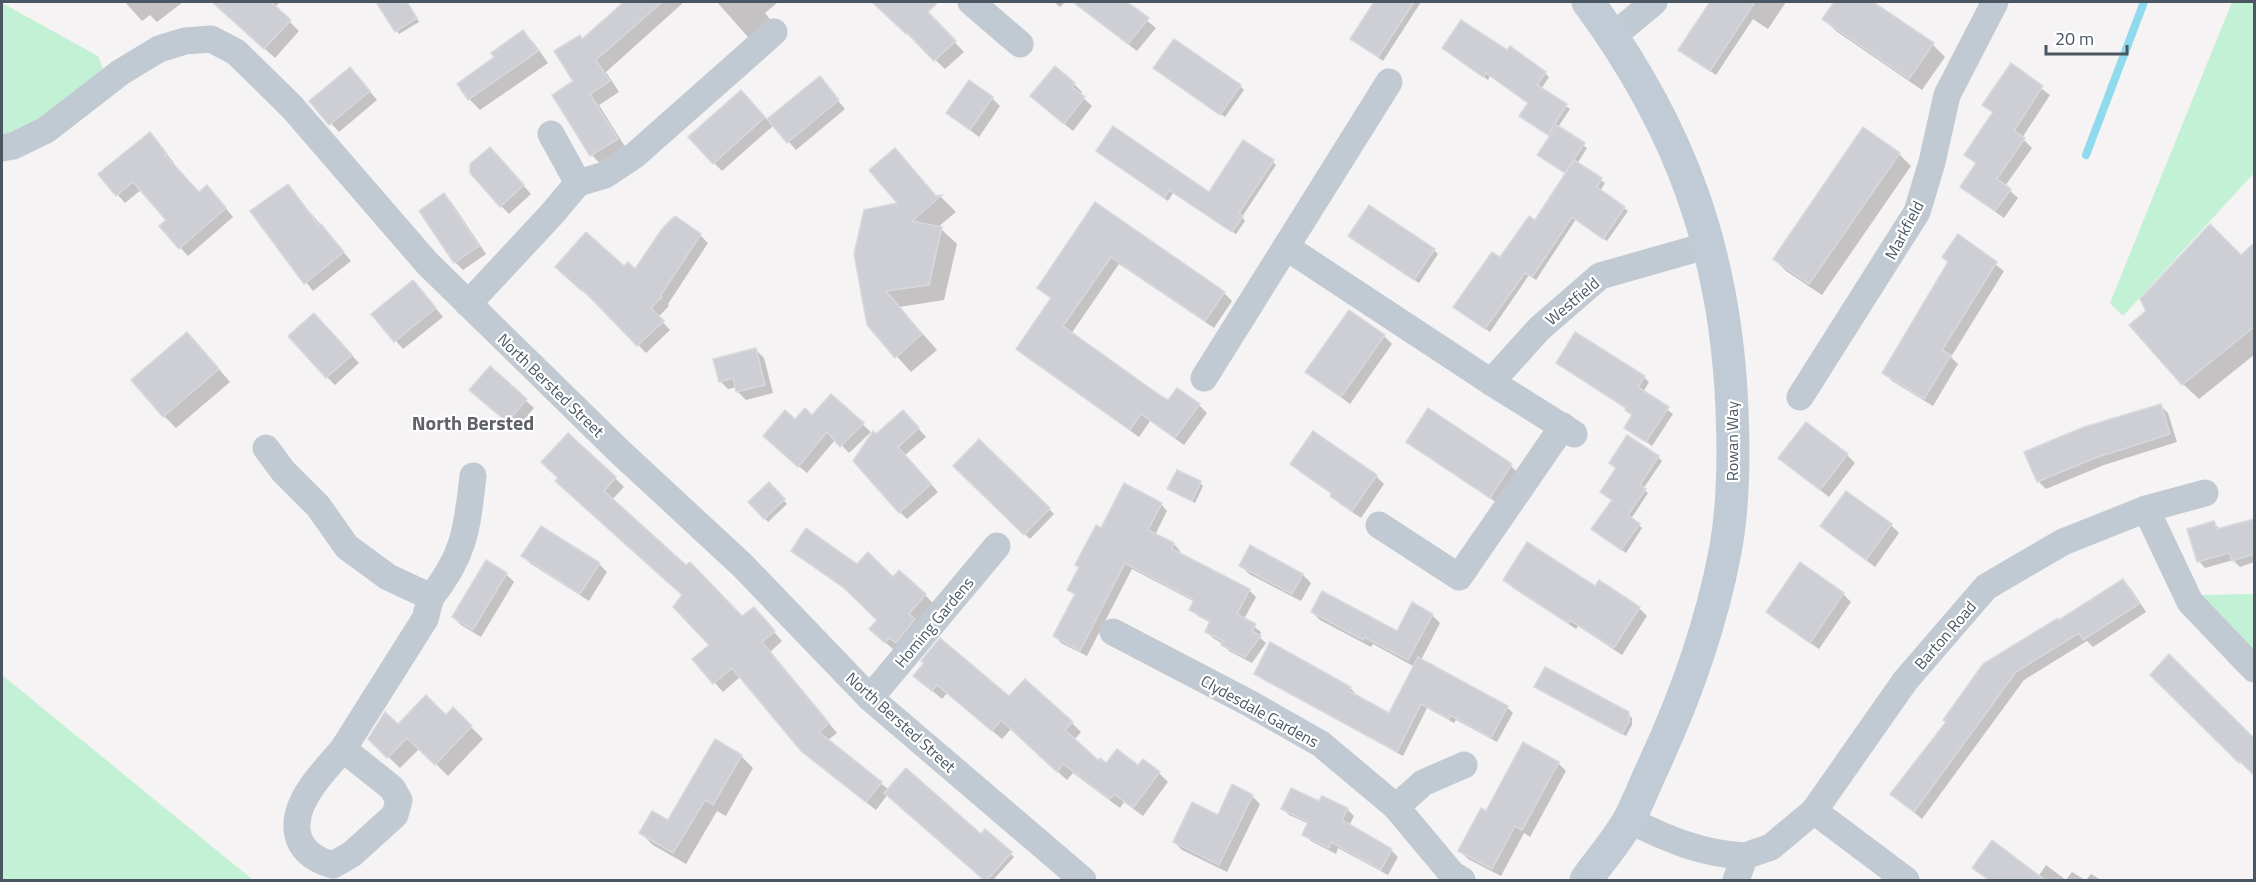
<svg xmlns="http://www.w3.org/2000/svg" width="2256" height="882" font-family="'Titillium Web',sans-serif">
<style>
.green{fill:#c3f1d5}
.shadow{fill:#0003}
.lines{fill:none;stroke-linecap:round;stroke-linejoin:round}
.stream{stroke:#90daee;stroke-width:8}
.building{fill:#cdcfd5;stroke:#d7d9de;stroke-width:1.5}
.street{stroke:#c1cad2;stroke-width:27}
.secondary{stroke:#c1cbd6;stroke-width:33}
.labels{text-anchor:middle;dominant-baseline:central;stroke-width:4.5;stroke-linejoin:round;paint-order:stroke}
.street-label{font-size:16px;fill:#4a5661;stroke:#fff}
.quarter-label{font-size:20px;font-weight:bold;fill:#5f6368;stroke:#fff}
</style>
<rect width="100%" height="100%" fill="#f5f3f3"/>
<g class="green">
<polygon points="2232,2 2254,2 2254,173 2123,316 2110,303"/>
<polygon points="2,3 98,56 108,82 2,148"/>
<polygon points="2254,594 2254,656 2200,595"/>
<polygon points="2,675 253,880 2,880"/>
</g>
<g class="shadow">
<polygon points="125,2 183,2 157,22 150,15 142,21"/>
<polygon points="214,2 280,2 275,7 299,31 275,58"/>
<polygon points="389,2 407,2 419,22 399,34 381,7"/>
<polygon points="626,2 684,2 606,72 619,92 599,105 627,150 602,166 592,155 575,82 583,40"/>
<polygon points="717,2 778,2 765,13 777,28 755,45"/>
<polygon points="874,2 916,2 964,52 945,69"/>
<polygon points="1054,2 1065,2 1060,7"/>
<polygon points="1073,2 1124,2 1156,28 1137,51"/>
<polygon points="1376,2 1421,2 1383,61 1352,39"/>
<polygon points="1712,2 1723,2 1729,6 1731,2 1786,2 1768,29 1753,19 1716,75 1680,50"/>
<polygon points="1836,2 1871,2 1933,45 1945,57 1922,90 1836,31 1824,19"/>
<polygon points="523,32 534,43 548,63 480,110 469,99"/>
<polygon points="1444,48 1508,52 1510,48 1545,73 1549,77 1541,89 1570,109 1558,127 1587,148 1577,164 1601,180 1605,183 1600,191 1628,211 1607,241 1576,219 1536,280 1529,275 1490,332 1459,310 1500,259 1535,222 1567,174 1542,158 1551,137 1525,119 1529,103 1490,76 1488,80"/>
<polygon points="2011,66 2050,95 2022,138 2032,148 2005,186 2018,198 2004,218 1970,194 1962,186 1977,164 1966,155 1994,114 1984,105"/>
<polygon points="1159,72 1240,86 1244,90 1225,117"/>
<polygon points="358,77 377,100 339,132 311,101"/>
<polygon points="819,78 845,109 796,150 774,125 722,171 714,163 749,100 768,121"/>
<polygon points="1074,84 1082,92 1080,95 1092,106 1073,131 1040,104"/>
<polygon points="992,98 1000,106 979,137 948,113"/>
<polygon points="157,142 174,163 172,164 199,194 215,195 233,217 188,256 161,226 168,220 142,189 125,203 100,175"/>
<polygon points="895,150 937,197 941,197 956,212 937,228 941,229 957,244 944,300 899,307 937,350 911,372 868,324 900,204"/>
<polygon points="1102,154 1209,195 1273,162 1276,165 1242,217 1245,221 1236,234 1173,193 1168,201"/>
<polygon points="1899,154 1911,166 1822,295 1786,271 1774,259"/>
<polygon points="498,157 531,194 509,214 501,206"/>
<polygon points="288,186 351,261 313,291 252,212"/>
<polygon points="444,195 452,203 486,254 463,270 455,262"/>
<polygon points="1095,204 1224,293 1232,301 1214,328 1119,264 1071,334 1169,402 1199,405 1207,413 1184,445 1150,421 1139,437 1026,357 1018,349 1052,299 1039,288"/>
<polygon points="700,235 708,243 668,304 669,306 658,317 670,330 646,353 592,297 590,298 565,275 624,268 635,271"/>
<polygon points="1958,236 2004,271 1951,357 1958,364 1933,406 1892,381 1884,373 1949,263"/>
<polygon points="1354,239 1434,250 1438,254 1419,283"/>
<polygon points="2254,245 2254,355 2199,399 2183,384 2241,257"/>
<polygon points="421,290 443,317 403,349 373,314"/>
<polygon points="322,323 359,363 335,385 327,377"/>
<polygon points="1384,336 1392,344 1350,404 1307,372"/>
<polygon points="199,346 230,382 176,428 164,416"/>
<polygon points="756,350 764,358 773,393 746,400 738,392 737,387 728,389 720,381"/>
<polygon points="1558,363 1644,377 1649,382 1643,392 1673,414 1652,446 1626,427 1634,416 1627,409"/>
<polygon points="490,369 534,408 516,429 479,397"/>
<polygon points="831,396 871,432 849,453 836,439 807,473 773,444 795,421 813,417"/>
<polygon points="2160,405 2168,413 2177,442 2104,465 2046,489 2038,481"/>
<polygon points="1429,410 1511,466 1519,474 1499,504 1416,449 1408,441"/>
<polygon points="910,419 926,437 905,455 938,492 907,519 900,512 876,436"/>
<polygon points="979,441 1054,514 1030,539 955,466"/>
<polygon points="1847,455 1855,463 1829,497 1780,458"/>
<polygon points="1658,457 1662,461 1643,489 1648,493 1631,519 1642,528 1626,553 1597,533 1613,501 1601,492 1617,468"/>
<polygon points="1292,464 1376,476 1384,484 1361,518 1340,504 1332,496 1333,495 1300,472"/>
<polygon points="615,478 624,487 612,500 742,618 762,618 782,641 770,652 837,733 828,740 889,790 981,836 986,831 1014,857 993,880 986,880 888,794 876,810 812,760 741,676 723,692 715,683 694,660 711,645 684,595 566,490"/>
<polygon points="1200,483 1203,486 1195,503 1169,489"/>
<polygon points="769,484 787,504 768,522 750,502"/>
<polygon points="1161,504 1167,511 1155,535 1174,544 1180,551 1179,554 1249,590 1256,597 1244,619 1261,632 1259,637 1266,643 1252,663 1229,651 1223,644 1213,638 1207,632 1211,623 1198,616 1191,610 1195,602 1132,569 1087,656 1061,643 1055,636 1076,596 1069,590 1102,530"/>
<polygon points="2254,520 2254,562 2240,567 2233,560 2205,568 2199,561 2214,523 2221,530"/>
<polygon points="1891,525 1899,533 1875,567 1822,526"/>
<polygon points="1251,547 1303,575 1311,583 1301,601 1249,574 1241,566"/>
<polygon points="793,550 857,566 893,579 925,595 933,603 894,650 879,637 879,620 853,595 801,558"/>
<polygon points="523,556 599,564 607,572 589,601 531,564"/>
<polygon points="487,562 506,574 514,582 481,637 461,625 453,617"/>
<polygon points="1505,580 1596,589 1600,582 1639,608 1647,616 1622,655 1578,626 1576,629 1513,588"/>
<polygon points="2123,581 2131,589 2146,612 2093,647 2087,641 2024,680 1922,819 1892,794 2059,621"/>
<polygon points="1843,594 1851,602 1819,649 1776,620 1768,612"/>
<polygon points="1312,612 1398,633 1432,615 1440,623 1421,660 1507,707 1513,713 1497,742 1456,720 1454,723 1427,708 1403,756 1262,679 1256,673 1350,688 1355,693 1354,695 1390,715 1415,667 1373,644 1371,647 1320,620"/>
<polygon points="2169,656 2254,738 2254,776 2152,675"/>
<polygon points="915,676 1009,699 1072,723 1081,732 1074,740 1098,763 1159,773 1168,782 1143,816 1124,802 1120,808 1073,773 1067,780 1011,729 1002,739 947,693 942,699"/>
<polygon points="1536,687 1628,714 1632,718 1632,725 1626,736"/>
<polygon points="453,709 483,739 448,776 420,748 400,768 370,739 398,727 446,717"/>
<polygon points="741,756 753,768 726,816 717,811 686,864 653,845 641,833 668,822"/>
<polygon points="1558,763 1566,771 1530,837 1524,833 1501,876 1468,859 1460,851 1487,813"/>
<polygon points="1252,796 1260,804 1227,872 1182,850 1174,842"/>
<polygon points="1320,803 1347,809 1354,816 1349,826 1391,850 1398,857 1388,875 1338,848 1336,854 1311,841 1304,835 1309,824 1289,815 1283,809"/>
<polygon points="2046,865 2066,880 1988,880 1974,867 2038,877"/>
<polygon points="2072,872 2085,880 2066,880"/>
<polygon points="2091,874 2101,880 2086,880"/>
</g>
<g class="lines">
<polyline class="stream" points="2086,155 2144,2"/>
</g>
<g class="building">
<polygon points="212,2 271,2 291,20 264,49"/>
<polygon points="376,2 407,2 417,18 395,32"/>
<polygon points="624,2 662,2 596,60 610,81 590,94 618,139 590,156 552,95 573,81 554,51 580,35 582,39"/>
<polygon points="872,2 938,2 928,12 956,41 934,61 907,33 906,34"/>
<polygon points="1073,2 1127,2 1149,18 1128,44"/>
<polygon points="1374,2 1414,2 1378,57 1350,39"/>
<polygon points="1710,2 1755,2 1710,71 1678,50"/>
<polygon points="1834,2 1873,2 1934,43 1909,79 1822,19"/>
<polygon points="1461,20 1507,50 1510,46 1546,72 1537,85 1567,104 1548,135 1519,116 1528,103 1486,73 1483,77 1442,48"/>
<polygon points="523,30 538,51 468,100 457,84 494,57 491,53"/>
<polygon points="1174,39 1241,85 1220,115 1153,68"/>
<polygon points="2011,63 2043,86 2014,131 2025,138 1997,179 2011,189 1995,211 1960,187 1976,163 1964,155 1993,112 1982,105"/>
<polygon points="1055,66 1075,83 1072,87 1085,97 1064,124 1030,96"/>
<polygon points="350,67 370,91 329,125 309,101"/>
<polygon points="820,76 839,100 787,143 767,119"/>
<polygon points="969,80 993,97 970,130 946,113"/>
<polygon points="741,90 765,117 713,164 688,137"/>
<polygon points="1557,125 1585,143 1565,173 1537,155"/>
<polygon points="1113,126 1209,192 1243,140 1274,160 1239,213 1243,216 1232,232 1169,190 1164,198 1096,151"/>
<polygon points="1863,127 1900,153 1809,284 1773,259"/>
<polygon points="150,132 167,154 165,155 199,192 207,185 226,208 179,249 159,226 166,220 133,182 116,196 98,174"/>
<polygon points="490,147 524,185 500,207 470,173 470,164"/>
<polygon points="895,148 936,196 942,195 912,221 942,227 929,285 886,291 922,334 895,358 867,325 854,254 864,210 897,203 869,170"/>
<polygon points="1574,160 1602,178 1597,187 1625,207 1603,239 1572,217 1532,277 1525,273 1485,329 1453,307 1492,252 1500,257 1529,216 1535,220"/>
<polygon points="288,184 319,226 321,224 344,252 304,284 250,211"/>
<polygon points="444,193 479,246 454,263 419,211"/>
<polygon points="1095,202 1225,292 1205,321 1111,257 1063,326 1161,396 1168,400 1177,388 1200,404 1175,438 1141,414 1130,430 1016,349 1051,298 1037,288"/>
<polygon points="1369,205 1435,249 1414,280 1348,236"/>
<polygon points="675,216 701,234 661,295 662,297 651,308 664,321 637,346 583,290 582,291 555,267 586,232 624,266 628,262 635,269 662,229"/>
<polygon points="2210,224 2241,255 2254,243 2254,327 2182,385 2129,325 2146,311 2140,299"/>
<polygon points="1958,234 1997,262 1942,350 1951,355 1924,399 1882,373 1948,262 1942,257"/>
<polygon points="413,280 436,308 394,342 371,314"/>
<polygon points="1349,310 1385,335 1341,397 1305,372"/>
<polygon points="314,313 352,355 326,378 288,336"/>
<polygon points="187,332 219,369 163,417 131,380"/>
<polygon points="1575,332 1645,376 1638,387 1669,407 1646,442 1624,428 1632,415 1625,410 1626,408 1556,363"/>
<polygon points="756,348 765,385 736,392 733,378 719,382 713,359"/>
<polygon points="490,366 527,399 507,422 469,390"/>
<polygon points="831,394 864,423 840,447 827,432 798,467 763,436 785,410 795,419 805,408 812,415"/>
<polygon points="2161,404 2170,434 2095,458 2037,482 2024,452 2084,427"/>
<polygon points="1428,408 1512,464 1490,498 1406,442"/>
<polygon points="903,410 919,428 898,447 931,484 899,513 853,461 873,431 876,434"/>
<polygon points="1806,422 1848,454 1820,490 1778,458"/>
<polygon points="1313,431 1377,475 1352,511 1330,496 1332,493 1290,464"/>
<polygon points="568,433 616,477 604,491 686,565 690,562 742,616 754,607 775,631 762,642 829,723 819,732 882,782 866,802 801,751 732,668 713,684 692,659 709,645 673,607 682,595 555,481 558,478 541,462"/>
<polygon points="1627,435 1659,456 1640,485 1646,489 1628,515 1640,524 1621,550 1591,529 1612,500 1600,492 1616,468 1609,463"/>
<polygon points="979,439 1050,508 1024,535 953,466"/>
<polygon points="1177,470 1201,481 1192,501 1167,489"/>
<polygon points="769,482 785,499 764,519 748,502"/>
<polygon points="1124,483 1162,503 1148,530 1174,543 1172,549 1250,589 1237,614 1256,624 1252,631 1261,636 1245,657 1221,645 1223,641 1205,632 1210,621 1189,610 1194,600 1125,563 1080,651 1053,636 1075,594 1067,590 1079,567 1075,565 1096,525 1101,528"/>
<polygon points="1846,491 1892,524 1866,560 1820,526"/>
<polygon points="2254,519 2254,554 2232,561 2229,553 2197,562 2187,529 2214,521 2217,529"/>
<polygon points="541,526 600,563 580,594 521,556"/>
<polygon points="806,528 857,564 868,552 893,577 899,570 926,594 909,614 915,619 896,643 889,638 885,643 869,629 877,620 843,587 791,551"/>
<polygon points="1527,542 1595,586 1599,580 1640,607 1614,648 1570,620 1568,623 1503,580"/>
<polygon points="1250,545 1303,574 1292,594 1239,566"/>
<polygon points="486,560 507,573 473,630 452,617"/>
<polygon points="1800,562 1844,593 1810,643 1766,612"/>
<polygon points="2123,579 2139,604 2083,640 2079,633 2016,672 1914,812 1890,794 1946,722 1943,720 1983,664 2058,618 2059,620"/>
<polygon points="1322,591 1397,631 1412,602 1433,614 1408,660 1364,637 1363,640 1311,612"/>
<polygon points="940,638 1009,696 1025,679 1073,722 1065,730 1098,760 1100,758 1106,763 1117,749 1138,765 1143,759 1160,772 1133,808 1114,794 1110,799 1063,764 1057,772 1001,720 992,731 937,685 932,691 913,676 924,663 921,661"/>
<polygon points="1270,642 1351,687 1349,691 1389,713 1418,657 1508,706 1491,738 1450,715 1449,719 1421,704 1397,752 1254,674"/>
<polygon points="2169,654 2254,738 2254,775 2240,761 2239,763 2150,675"/>
<polygon points="1545,667 1629,712 1629,721 1622,734 1534,687"/>
<polygon points="426,695 446,715 453,707 472,726 435,765 407,738 387,758 368,739 385,712 398,724"/>
<polygon points="715,739 742,755 713,805 705,800 673,853 639,833 652,811 668,820"/>
<polygon points="1523,742 1559,762 1522,830 1515,826 1492,869 1458,851 1481,808 1486,811"/>
<polygon points="906,768 981,834 985,829 1012,852 987,880 984,880 884,793"/>
<polygon points="1232,784 1253,795 1219,865 1173,842 1192,802 1218,815"/>
<polygon points="1291,788 1319,801 1322,796 1348,808 1342,820 1392,849 1381,870 1331,842 1329,848 1302,835 1308,822 1281,809"/>
<polygon points="1992,840 2045,880 1989,880 1972,868"/>
</g>
<g class="lines">
<g class="street">
<polyline points="971,2 1020,44"/>
<polyline points="1613,36 1654,2"/>
<polyline points="2,148 13,146 46,130 121,72 159,49 185,41 211,39 236,52 292,107 427,263 619,451 742,565 870,698 1083,880"/>
<polyline points="578,183 605,175 635,155 774,32"/>
<polyline points="1286,247 1491,382 1574,434"/>
<polyline points="468,304 551,215 578,183 551,134"/>
<polyline points="1204,378 1389,82"/>
<polyline points="1491,382 1540,328 1600,276 1709,245"/>
<polyline points="1800,397 1917,212 1932,162 1947,95 1995,2"/>
<path d="M 266,448 L 283,471 L 318,506 L 347,547 L 388,577 L 431,597 C 465,555 467,528 473,476"/>
<polyline points="2146,509 2190,602 2254,669"/>
<polyline points="1379,525 1459,577 1563,426"/>
<polyline points="1113,632 1249,703 1321,744 1396,807 1452,874 1462,880"/>
<polyline points="870,698 997,546"/>
<path d="M 343,749 C 333,761 322,772 313,785 C 289,818 289,853 333,865 L 352,854 L 395,815 L 399,800 L 392,788 L 343,749 L 425,619 L 431,597"/>
<polyline points="1396,807 1423,783 1464,765"/>
<polyline points="1814,811 1906,880"/>
<path d="M 1629,820 C 1667,839 1702,854 1745,856"/>
<polyline points="1736,880 1745,856 1771,847 1814,811 1905,681 1986,587 2063,542 2146,509 2205,493"/>
</g>
<path class="secondary" d="M 1586,880 C 1600,860 1618,840 1630,818 C 1638,802 1645,784 1653,767 C 1685,698 1711,626 1725,552 C 1734,505 1734,457 1732,410 C 1726,253 1681,128 1588,2"/>
</g>
<g class="labels">
<g class="street-label">
<text transform="translate(1904 230) rotate(-62)">Markfield</text>
<text transform="translate(1572 301) rotate(-40)">Westfield</text>
<text transform="translate(551 385) rotate(44)">North Bersted Street</text>
<text transform="translate(1732 441) rotate(-90)">Rowan Way</text>
<text transform="translate(934 622) rotate(-50)">Homing Gardens</text>
<text transform="translate(1945 635) rotate(-49)">Barton Road</text>
<text transform="translate(1260 711) rotate(29)">Clydesdale Gardens</text>
<text transform="translate(901 722) rotate(42)">North Bersted Street</text>
</g>
<g class="quarter-label">
<text x="473" y="422">North Bersted</text>
</g>
</g>
<rect width="2256" height="882" fill="none" stroke="#4a5661" stroke-width="6"/>
<path d="M2046 45v9h81v-9" fill="none" stroke="#4a5661" stroke-width="3"/>
<text x="2055" y="45" font-size="18" fill="#4a5661" stroke="#ffffff" stroke-width="4.5" paint-order="stroke">20 m</text>
</svg>
